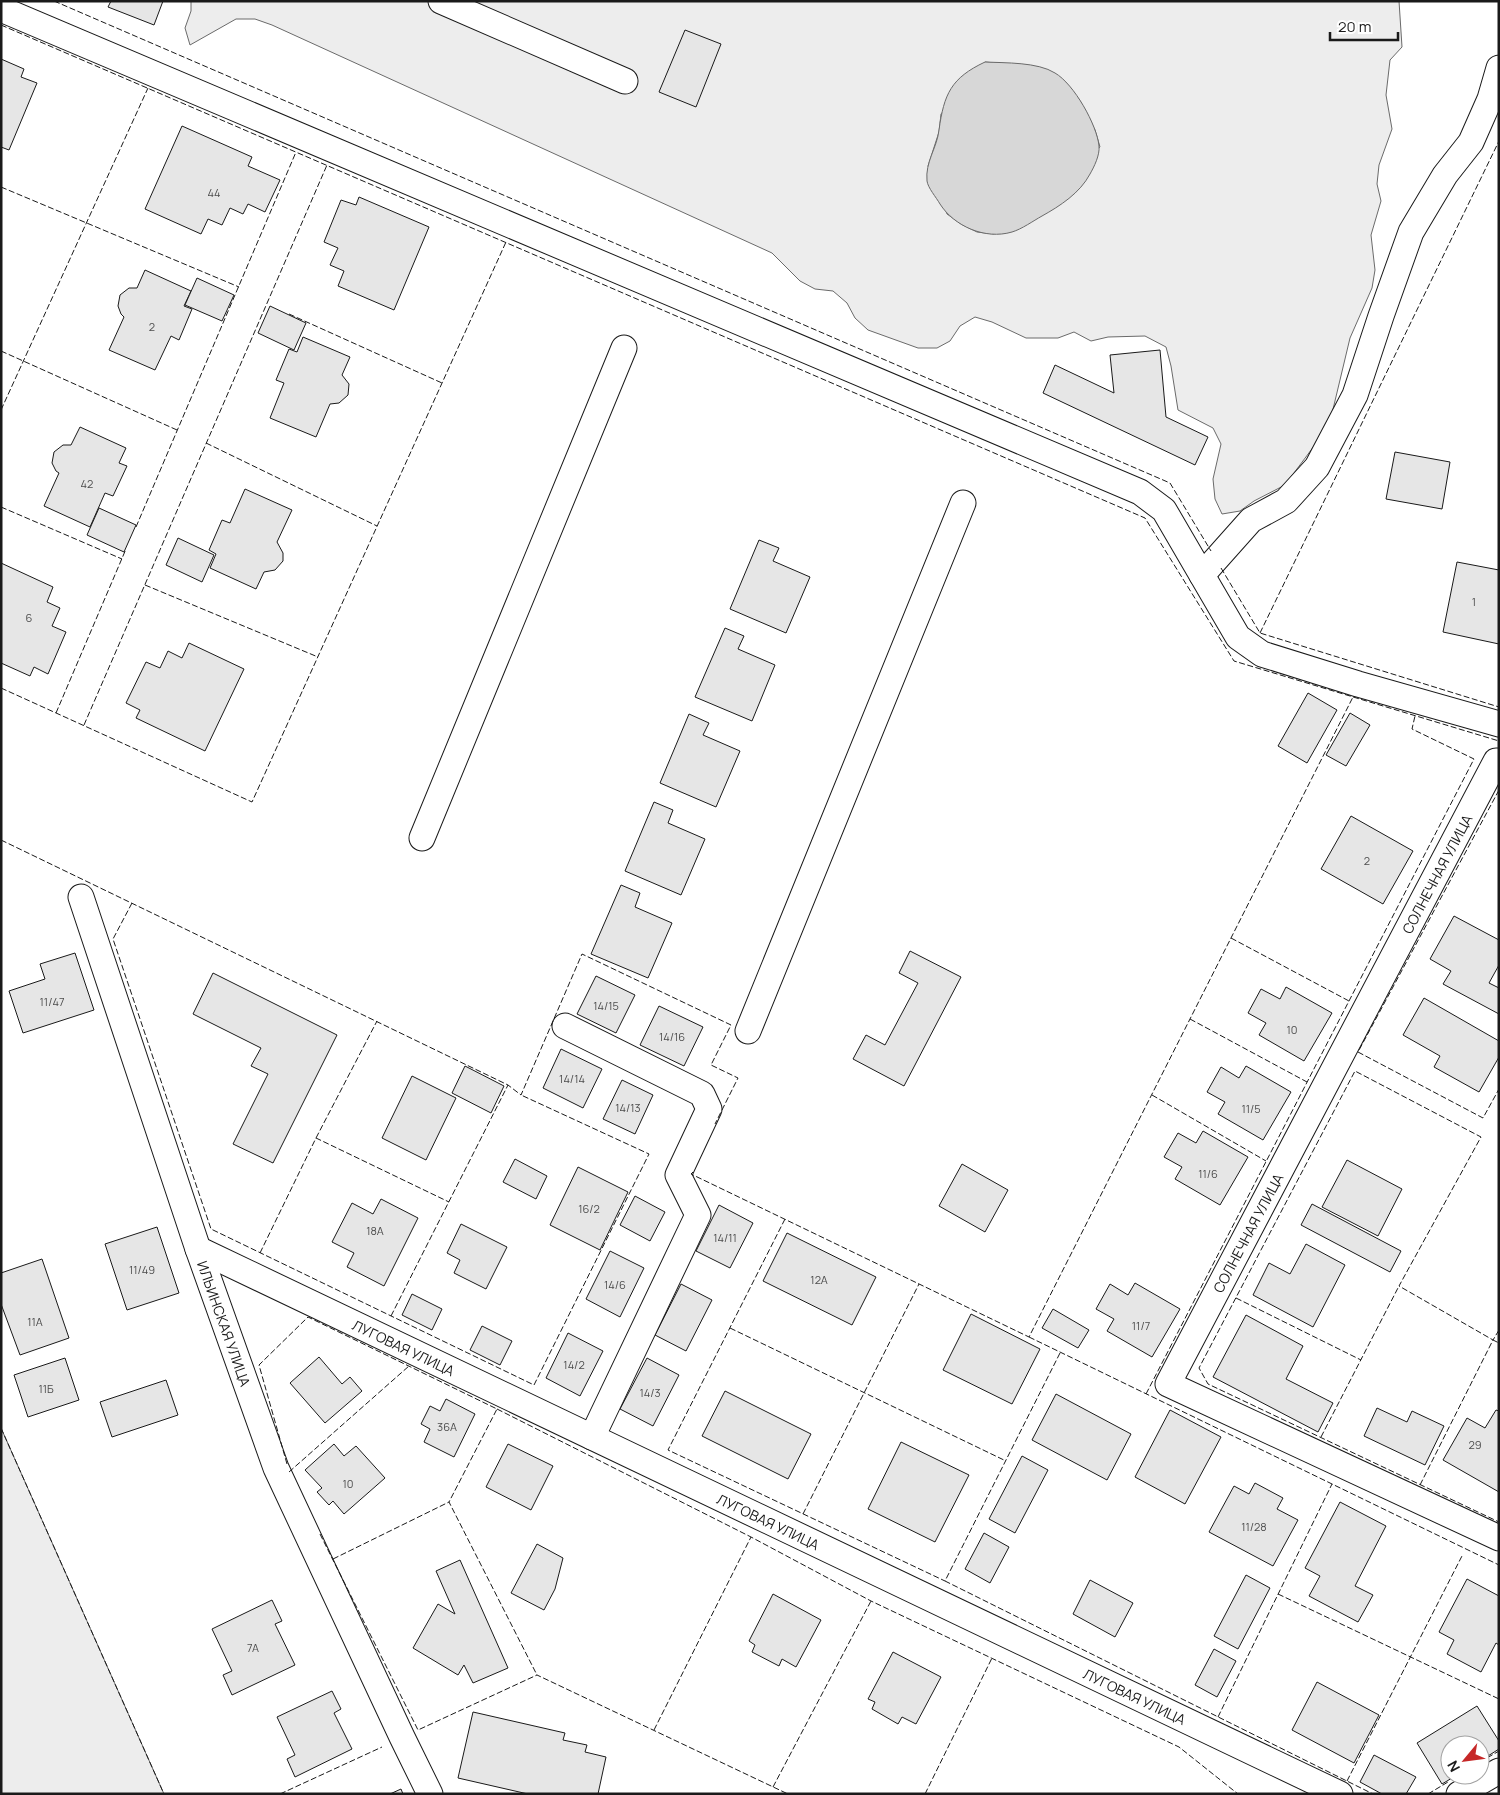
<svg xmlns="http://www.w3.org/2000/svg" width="1500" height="1795" font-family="Manrope,sans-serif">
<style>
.built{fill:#ededed;stroke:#6a6a6a;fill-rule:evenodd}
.water{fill:#d7d7d7;stroke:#6a6a6a}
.building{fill:#e6e6e6;stroke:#1a1a1a}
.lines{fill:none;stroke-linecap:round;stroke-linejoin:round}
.minor-casing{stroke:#1a1a1a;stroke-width:27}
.minor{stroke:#fff;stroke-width:25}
.fence{stroke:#1a1a1a;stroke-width:1;stroke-dasharray:6 2.5;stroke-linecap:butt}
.labels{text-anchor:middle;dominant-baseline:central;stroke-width:4;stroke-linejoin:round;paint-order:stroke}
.number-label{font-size:11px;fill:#4d4d4d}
.street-label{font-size:14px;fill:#1a1a1a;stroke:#fff}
</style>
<rect width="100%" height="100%" fill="#fff"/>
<g class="built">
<path d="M 191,1 L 1399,1 L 1402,47 L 1390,60 L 1386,95 L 1392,129 L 1379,165 L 1377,184 L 1381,201 L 1371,235 L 1375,270 L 1372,288 L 1350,338 L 1329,426 L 1285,485 L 1254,501 L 1240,511 L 1222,514 L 1215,499 L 1213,479 L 1221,444 L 1213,428 L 1178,410 L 1171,366 L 1166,347 L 1145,336 L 1108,337 L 1091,341 L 1074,332 L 1058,338 L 1026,338 L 992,322 L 975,317 L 960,326 L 950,341 L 937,348 L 918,348 L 868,330 L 855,318 L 847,303 L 833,291 L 815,289 L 800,281 L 772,253 L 272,25 L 255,19 L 236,19 L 190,45 L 185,28 L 191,11 ZM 985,62 L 1039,67 L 1079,99 L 1095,130 L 1100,147 L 994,234 L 977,232 L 961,224 L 947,214 L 928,166 L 939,132 L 941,114 Z"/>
<polygon points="1,1428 164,1794 1,1794"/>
</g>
<path class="water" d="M 985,62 C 1005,63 1038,62 1055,73 C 1074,84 1097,125 1099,146 C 1100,155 1094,167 1090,174 C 1080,193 1060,206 1042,216 C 1033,221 1022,229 1012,232 C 985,240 954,226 940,204 C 936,197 928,188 927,181 C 925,162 937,148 939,130 C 944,94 951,78 985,62 Z"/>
<g class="building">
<polygon points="111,1 163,1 154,25 108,7"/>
<polygon points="685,30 721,44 696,107 659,92"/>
<polygon points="1,59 24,69 21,77 37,83 9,150 1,147"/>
<polygon points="182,126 252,157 248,166 280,180 265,212 248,204 243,214 230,208 222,225 208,219 201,234 145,209"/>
<polygon points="359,197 429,227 394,310 338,286 344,271 330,265 338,248 324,242 341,200 356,205"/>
<polygon points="145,270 191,291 184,306 192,309 179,340 171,336 155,370 109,350 124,317 121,314 118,306 120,295 129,288 137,288"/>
<polygon points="197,278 234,295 222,321 185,305"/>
<polygon points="270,306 306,323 294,350 258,333"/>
<polygon points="303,337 350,357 342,375 349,384 348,395 339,403 330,404 316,437 270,418 284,383 276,380 289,349 297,352"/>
<polygon points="1160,350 1166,417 1208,437 1195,465 1043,393 1055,365 1114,393 1110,355"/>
<polygon points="80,427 126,448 119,463 127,466 113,496 105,493 90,527 44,506 59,473 56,471 52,463 54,452 63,445 71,445"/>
<polygon points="1395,452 1450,462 1442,509 1386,499"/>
<polygon points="245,489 292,510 277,542 283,553 283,561 275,570 264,572 256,589 210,568 216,554 209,550 222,520 230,523"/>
<polygon points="99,508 136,525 124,552 87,535"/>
<polygon points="178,538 214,555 202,582 166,565"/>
<polygon points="759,540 779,548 773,561 810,577 786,633 730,609"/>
<polygon points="1457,562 1499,570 1499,644 1443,632"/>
<polygon points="1,563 53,587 47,602 60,608 52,626 66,632 48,674 34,667 30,676 1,663"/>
<polygon points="725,628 744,636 738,649 775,665 752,721 695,697"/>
<polygon points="189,643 244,669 205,751 136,718 140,710 126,703 146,662 160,668 168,651 182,658"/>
<polygon points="1308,693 1337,710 1307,763 1278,746"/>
<polygon points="1350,713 1370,725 1346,766 1326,755"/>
<polygon points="689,714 709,723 703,735 740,751 716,807 660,783"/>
<polygon points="654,802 673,810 668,823 705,839 681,895 625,871"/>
<polygon points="1351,816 1413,851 1383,904 1321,869"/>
<polygon points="621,885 640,893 635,907 672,923 648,978 591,954"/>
<polygon points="1454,916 1499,940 1499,965 1489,983 1499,988 1499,1014 1443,984 1451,971 1430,959"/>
<polygon points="910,951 961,977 904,1086 853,1059 866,1035 885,1045 918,983 899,973"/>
<polygon points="75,953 94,1010 23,1033 9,991 45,979 40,964"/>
<polygon points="213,973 337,1035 273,1163 233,1144 268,1074 251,1066 261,1048 193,1014"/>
<polygon points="596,976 635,995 616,1033 577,1014"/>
<polygon points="1286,987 1332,1013 1304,1061 1259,1035 1266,1023 1248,1013 1261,989 1280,999"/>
<polygon points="1424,998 1499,1041 1499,1057 1479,1092 1434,1067 1440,1056 1403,1035"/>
<polygon points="659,1006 703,1027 684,1066 640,1045"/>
<polygon points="561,1049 602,1069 583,1108 543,1088"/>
<polygon points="465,1066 504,1086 491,1113 452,1093"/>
<polygon points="1246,1066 1291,1092 1263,1140 1218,1114 1225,1102 1207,1092 1221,1067 1239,1078"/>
<polygon points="412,1076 456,1098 426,1160 382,1138"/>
<polygon points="622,1080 653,1095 635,1134 603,1119"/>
<polygon points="1203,1131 1248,1157 1220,1205 1175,1179 1182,1167 1164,1157 1178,1133 1196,1143"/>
<polygon points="515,1159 547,1176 536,1199 503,1182"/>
<polygon points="1347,1160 1402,1189 1378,1236 1322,1207"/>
<polygon points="962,1164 1008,1190 985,1232 939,1206"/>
<polygon points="578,1167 628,1192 600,1250 550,1225"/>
<polygon points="635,1196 665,1212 650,1241 620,1225"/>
<polygon points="381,1199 418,1218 384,1286 347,1267 354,1253 332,1242 352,1203 373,1214"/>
<polygon points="1312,1204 1401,1251 1390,1272 1301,1225"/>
<polygon points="719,1205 753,1223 730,1268 696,1251"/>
<polygon points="461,1224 507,1247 486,1289 454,1273 460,1260 447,1253"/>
<polygon points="157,1227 179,1293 127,1310 105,1244"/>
<polygon points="787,1233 876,1277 852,1325 763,1281"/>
<polygon points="1306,1244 1345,1265 1313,1327 1253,1295 1269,1263 1290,1274"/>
<polygon points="610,1251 644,1268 620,1317 586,1299"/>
<polygon points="42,1259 69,1338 20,1355 1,1304 1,1273"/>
<polygon points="1135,1283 1180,1309 1152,1357 1107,1331 1114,1319 1096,1309 1110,1284 1128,1295"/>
<polygon points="681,1284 712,1300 686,1351 655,1335"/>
<polygon points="412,1294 442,1309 432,1330 402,1315"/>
<polygon points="1053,1309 1089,1330 1078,1348 1042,1328"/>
<polygon points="971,1314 1040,1349 1012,1404 943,1370"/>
<polygon points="1246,1315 1303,1346 1286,1379 1333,1403 1318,1432 1213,1377"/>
<polygon points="482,1326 512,1341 500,1365 470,1350"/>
<polygon points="568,1333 603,1351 580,1396 546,1378"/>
<polygon points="319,1357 342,1384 350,1377 362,1391 325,1423 290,1383"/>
<polygon points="65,1358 79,1400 28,1417 14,1375"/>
<polygon points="647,1358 679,1375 653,1426 620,1409"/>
<polygon points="166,1380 178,1415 112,1437 100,1402"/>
<polygon points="725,1391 811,1434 788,1479 702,1436"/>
<polygon points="1056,1394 1131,1434 1107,1480 1032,1440"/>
<polygon points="446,1399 475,1414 454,1457 424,1442 430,1429 421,1424 430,1406 440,1411"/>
<polygon points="1377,1408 1407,1422 1412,1411 1444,1426 1425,1465 1364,1436"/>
<polygon points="1170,1410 1221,1437 1185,1504 1135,1477"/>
<polygon points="1496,1410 1499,1411 1499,1492 1443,1460 1467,1418 1485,1428"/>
<polygon points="901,1442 969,1475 935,1542 868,1509"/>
<polygon points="334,1444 344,1456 356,1446 385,1478 344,1514 333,1501 329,1505 317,1492 322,1488 305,1470"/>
<polygon points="508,1444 553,1466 531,1510 486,1487"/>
<polygon points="1022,1456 1048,1470 1015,1533 989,1519"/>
<polygon points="1255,1483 1283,1498 1277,1509 1298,1520 1273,1566 1209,1532 1234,1486 1249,1494"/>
<polygon points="1340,1502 1386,1526 1355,1586 1373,1595 1358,1622 1309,1596 1320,1576 1305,1568"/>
<polygon points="984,1533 1009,1547 990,1583 965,1569"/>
<polygon points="537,1544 563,1558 555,1589 544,1610 511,1593"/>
<polygon points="460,1560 508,1668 473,1683 464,1665 458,1675 413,1648 438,1604 455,1614 436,1571"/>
<polygon points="1246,1575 1270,1588 1238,1649 1214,1636"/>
<polygon points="1467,1579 1499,1596 1499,1645 1496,1643 1481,1672 1447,1654 1454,1640 1439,1632"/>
<polygon points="1090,1580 1133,1603 1115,1637 1073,1614"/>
<polygon points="773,1594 821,1620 796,1667 782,1659 779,1666 752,1652 755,1645 749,1641"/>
<polygon points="272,1600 282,1621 275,1624 295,1665 232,1695 223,1675 232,1671 212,1629"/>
<polygon points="1214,1649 1236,1661 1217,1697 1195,1685"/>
<polygon points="893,1652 941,1677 916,1724 902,1717 898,1724 872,1709 875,1702 868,1699"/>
<polygon points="1317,1682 1379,1715 1354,1763 1292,1730"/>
<polygon points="332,1691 341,1709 334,1713 352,1749 295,1777 287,1759 295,1755 277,1717"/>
<polygon points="1477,1706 1499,1741 1499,1749 1480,1761 1480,1745 1450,1745 1450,1775 1457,1775 1442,1784 1417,1743"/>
<polygon points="473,1712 565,1733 563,1740 587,1745 585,1752 606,1757 598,1794 528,1794 458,1778"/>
<polygon points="1374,1755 1416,1777 1406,1794 1382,1794 1360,1782"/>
<polygon points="401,1789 403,1794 390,1794"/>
</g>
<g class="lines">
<defs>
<g id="minor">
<polyline points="441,1 625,81"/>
<polyline points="1,9 1140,492 1164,510 1238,637 1262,654 1358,684 1499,724"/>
<polyline points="1202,575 1251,520 1286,501 1317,467 1355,395 1381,316 1411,232 1445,175 1471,142 1490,99 1499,68"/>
<polyline points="1499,761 1496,761 1168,1384 1499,1538"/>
<polyline points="422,838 624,348"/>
<path id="s1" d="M 81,897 L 198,1249 L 276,1468 L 402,1737 L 430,1794"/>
<polyline points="565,1026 702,1094 709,1109 678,1175 698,1215 592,1437"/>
<polyline points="748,1031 963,503"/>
<path id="s2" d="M 198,1249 L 1340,1794"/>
<polyline points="1459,1794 1499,1771"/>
</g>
</defs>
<use href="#minor" class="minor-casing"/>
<use href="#minor" class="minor"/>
<g class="fence">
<polyline points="54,1 1170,483 1211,551"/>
<polyline points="1,25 1145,518 1234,661 1499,741"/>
<polyline points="1,187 239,287"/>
<polyline points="289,314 442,383"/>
<polyline points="1,351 177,430"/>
<polyline points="1,410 148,88"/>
<polyline points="206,443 377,526"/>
<polyline points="1,507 122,559"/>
<polyline points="136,527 296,152"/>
<polyline points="1221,568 1260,633 1499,707"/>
<polyline points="145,585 318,657"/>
<polyline points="1260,633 1499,141"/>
<polyline points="1,688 252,802 506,242"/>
<polyline points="56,713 126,549"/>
<polyline points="84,725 327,165"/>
<polyline points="1499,790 1358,1052 1483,1118 1499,1089"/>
<polyline points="1,840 508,1085 521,1095 582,954 731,1025 711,1065 738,1078 715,1124"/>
<polyline points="132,903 113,939 211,1229 534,1385 649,1154 521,1095"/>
<polyline points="1231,938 1349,1001"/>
<polyline points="1190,1019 1307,1082"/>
<polyline points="1152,1095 1266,1161"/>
<polyline points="316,1138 377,1021"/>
<polyline points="693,1172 691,1174 1029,1337 1353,697"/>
<polyline points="785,1219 668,1450 945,1581"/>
<polyline points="260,1253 316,1138 449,1202"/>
<polyline points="1236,1298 1361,1360"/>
<polyline points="391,1316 508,1085"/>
<polyline points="730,1328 1006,1461"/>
<polyline points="1499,1330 1493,1340 1399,1286 1481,1137 1355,1071 1199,1368 1208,1384 1499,1522"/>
<polyline points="1029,1337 1499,1565"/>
<polyline points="1060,1353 945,1581 1373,1794"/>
<polyline points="1146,1394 1474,759 1412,729 1415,716"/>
<polyline points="497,1409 751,1537"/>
<polyline points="1,1428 164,1794"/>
<polyline points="1321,1437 1399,1286"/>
<polyline points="287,1464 259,1365 308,1317 497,1409 449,1502 537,1675"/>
<polyline points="289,1472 409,1366"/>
<polyline points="1420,1485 1493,1340 1499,1343"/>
<polyline points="803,1514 919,1284"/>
<polyline points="320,1534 418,1730 537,1675 788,1794"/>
<polyline points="333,1559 449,1502"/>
<polyline points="1278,1594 1499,1699"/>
<polyline points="1218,1717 1332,1484"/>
<polyline points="654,1730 751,1537 871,1601 1179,1747 1238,1794"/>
<polyline points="1480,1762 1499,1751"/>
<polyline points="1347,1781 1463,1554"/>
<polyline points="773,1787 871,1601"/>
<polyline points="280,1794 382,1747"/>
<polyline points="925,1794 992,1658"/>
<polyline points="1428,1794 1448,1782"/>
</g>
</g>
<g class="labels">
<g class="number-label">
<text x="214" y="192">44</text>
<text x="152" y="326">2</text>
<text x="87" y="483">42</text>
<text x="1474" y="601">1</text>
<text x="29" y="617">6</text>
<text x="1367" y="860">2</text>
<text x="52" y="1001">11/47</text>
<text x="606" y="1005">14/15</text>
<text x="1292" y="1029">10</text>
<text x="672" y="1036">14/16</text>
<text x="572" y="1078">14/14</text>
<text x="628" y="1107">14/13</text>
<text x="1251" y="1108">11/5</text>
<text x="1208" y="1173">11/6</text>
<text x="589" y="1208">16/2</text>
<text x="375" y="1230">18А</text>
<text x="725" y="1237">14/11</text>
<text x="142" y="1269">11/49</text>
<text x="819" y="1279">12А</text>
<text x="615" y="1284">14/6</text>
<text x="35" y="1321">11А</text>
<text x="1141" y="1325">11/7</text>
<text x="574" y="1364">14/2</text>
<text x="46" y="1388">11Б</text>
<text x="650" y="1392">14/3</text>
<text x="447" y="1426">36А</text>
<text x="1475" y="1444">29</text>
<text x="348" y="1483">10</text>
<text x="1254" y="1526">11/28</text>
<text x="253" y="1647">7А</text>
</g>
<g class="street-label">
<text transform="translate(1437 874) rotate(-62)">СОЛНЕЧНАЯ УЛИЦА</text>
<text transform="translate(1248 1233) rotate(-62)">СОЛНЕЧНАЯ УЛИЦА</text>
<text stroke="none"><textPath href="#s1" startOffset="450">ИЛЬИНСКАЯ УЛИЦА</textPath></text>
<text stroke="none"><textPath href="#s2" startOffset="228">ЛУГОВАЯ УЛИЦА</textPath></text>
<text stroke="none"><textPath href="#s2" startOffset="632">ЛУГОВАЯ УЛИЦА</textPath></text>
<text stroke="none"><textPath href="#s2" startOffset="1038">ЛУГОВАЯ УЛИЦА</textPath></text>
</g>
</g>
<rect width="1500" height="1795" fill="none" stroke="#1a1a1a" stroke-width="5"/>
<g transform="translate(1465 1760) rotate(241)"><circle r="24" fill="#ffffff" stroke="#a3a3a3"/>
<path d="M0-4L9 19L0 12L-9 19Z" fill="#c62828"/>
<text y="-8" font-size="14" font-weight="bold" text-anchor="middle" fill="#1a1a1a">N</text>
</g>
<path d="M1330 32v8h68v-8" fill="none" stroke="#1a1a1a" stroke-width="2.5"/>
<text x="1338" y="32" font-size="15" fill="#1a1a1a" stroke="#ffffff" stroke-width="4" paint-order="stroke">20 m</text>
</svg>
